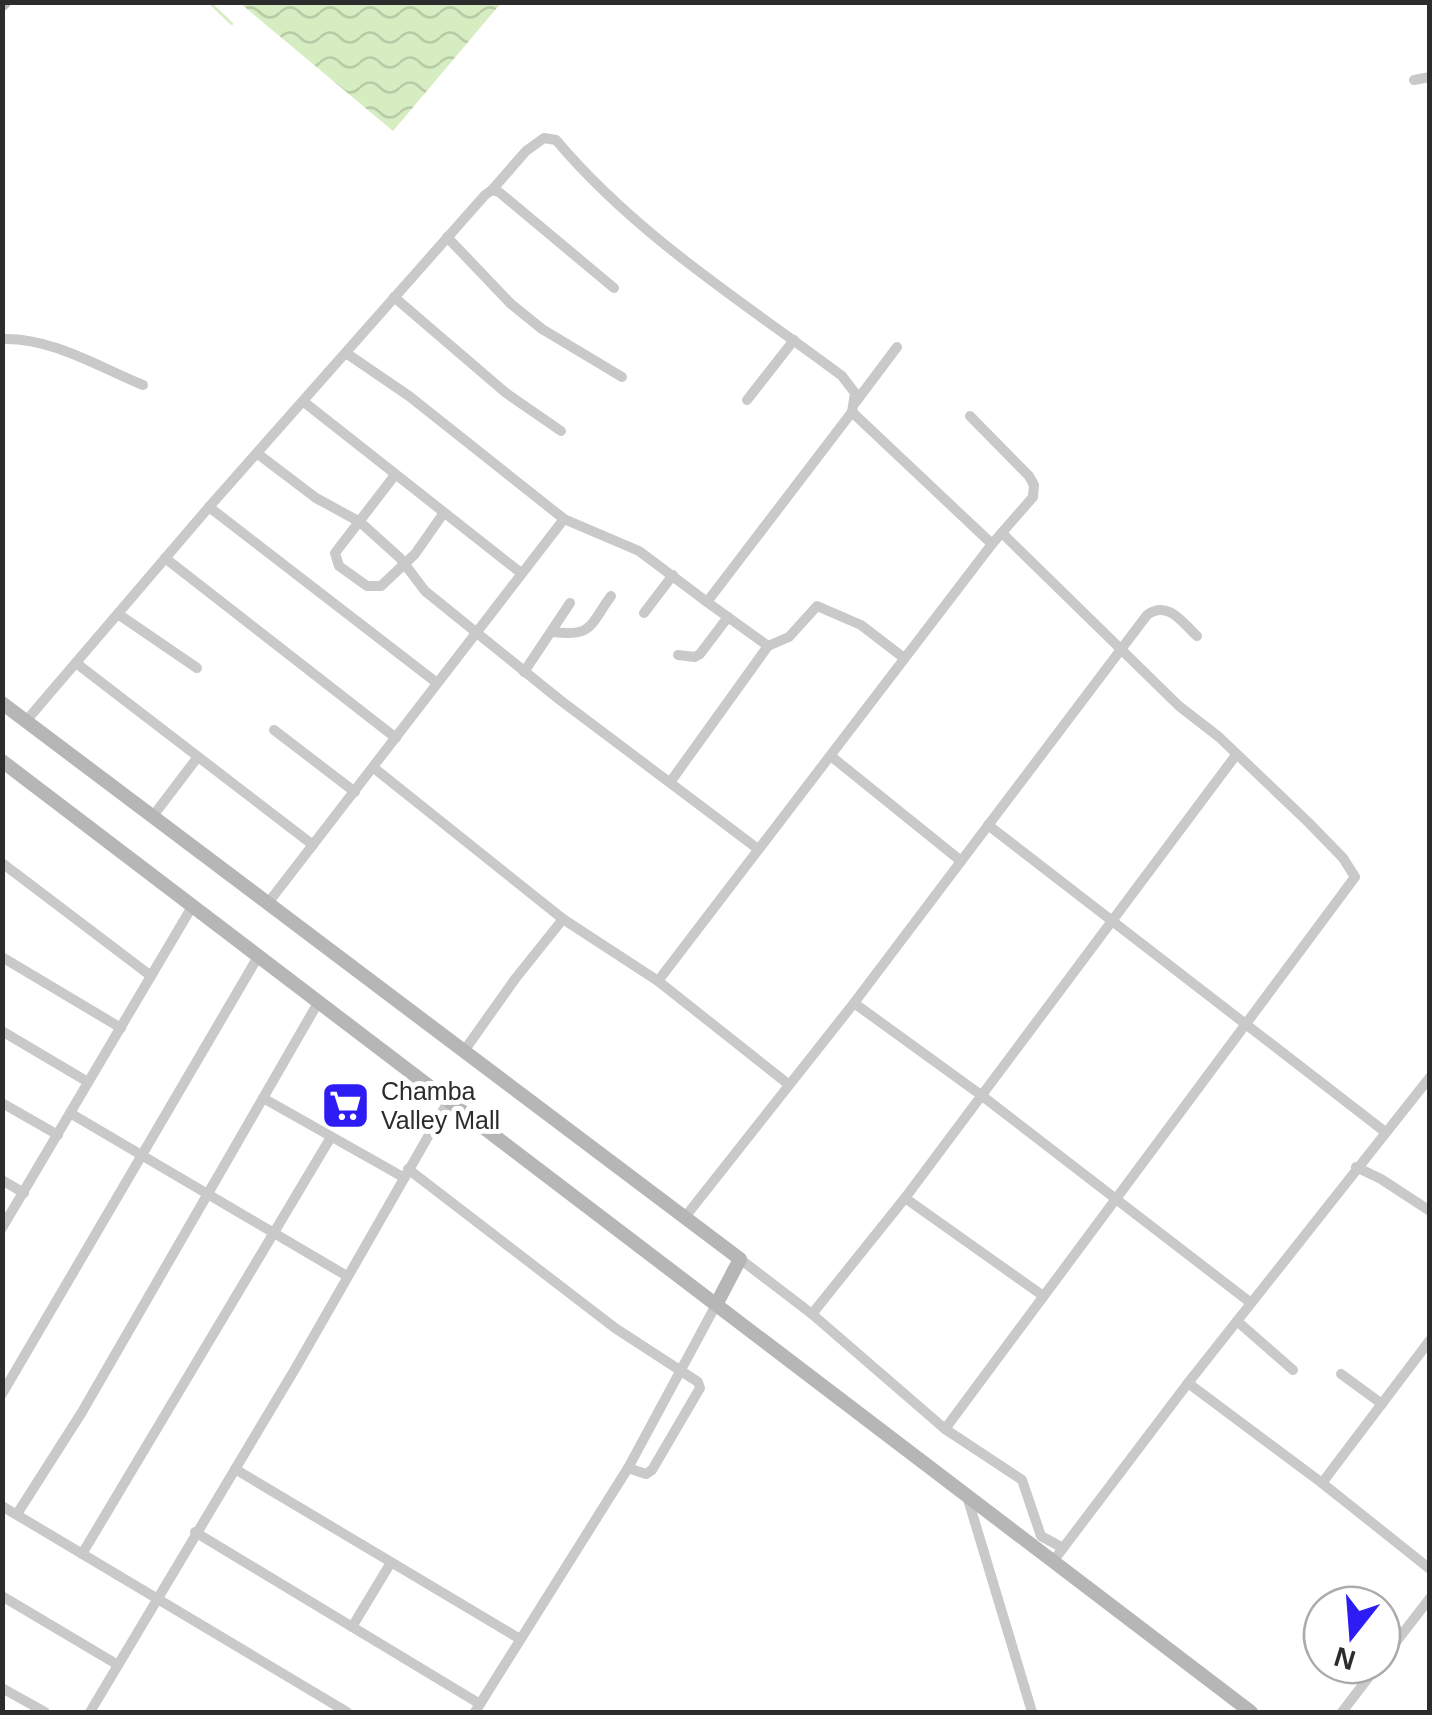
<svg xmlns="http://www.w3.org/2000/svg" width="1432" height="1715" font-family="Arial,sans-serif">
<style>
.water{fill:url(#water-waves)}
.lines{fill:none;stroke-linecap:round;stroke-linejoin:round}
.stream{stroke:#d6edc1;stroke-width:2.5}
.street{stroke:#c9c9c9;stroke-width:10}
.secondary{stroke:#b6b6b6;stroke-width:14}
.labels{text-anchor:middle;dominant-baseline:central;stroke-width:10;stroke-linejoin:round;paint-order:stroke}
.poi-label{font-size:25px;fill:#2c2c2c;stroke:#fff;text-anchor:start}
</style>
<defs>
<pattern id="water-waves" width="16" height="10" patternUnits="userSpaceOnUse" patternTransform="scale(2.5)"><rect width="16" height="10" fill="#d6edc1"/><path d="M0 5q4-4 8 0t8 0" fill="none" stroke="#b8cba6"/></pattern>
</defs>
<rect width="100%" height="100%" fill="#fff"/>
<polygon class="water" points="240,3 501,3 393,131"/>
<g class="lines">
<polyline class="stream" points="209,2 232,24"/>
<g class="street">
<polyline points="1414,80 1430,77"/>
<path d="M 492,190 L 526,151 L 544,138 L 556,140 C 637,236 743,302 842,376 L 855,393 L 852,412 L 707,602 L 768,646"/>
<polyline points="447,237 511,304 542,329 622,377"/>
<polyline points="394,297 506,393 561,431"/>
<path d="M 2,339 C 51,337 99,367 143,385"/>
<polyline points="346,353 409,396 564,519 639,551 707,602"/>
<polyline points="747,400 794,340"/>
<polyline points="304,402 521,573"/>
<polyline points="855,403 897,347"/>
<polyline points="852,412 992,544"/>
<polyline points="258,454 316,498 360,522 400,558 425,591 560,700 758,849"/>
<polyline points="395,475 335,553 339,566 367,586 381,586 415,554 443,514"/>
<polyline points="209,507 437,683"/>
<polyline points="165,558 396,738"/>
<polyline points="644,613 673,575"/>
<polyline points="118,614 197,668"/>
<path d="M 553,632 C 593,637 589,626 611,596"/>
<polyline points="678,655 695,657 700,654 728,617"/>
<polyline points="76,663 313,845"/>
<polyline points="524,672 570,603"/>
<polyline points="26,721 209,507 485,195 492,190 499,192 614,288"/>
<polyline points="274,730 355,792"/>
<polyline points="832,757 961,861"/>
<polyline points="374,768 563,919 658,981 788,1084"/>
<polyline points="671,781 768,646 789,637 817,606 861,625 904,658"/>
<polyline points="153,816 197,758"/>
<polyline points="988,825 1384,1131"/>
<polyline points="2,863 151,976"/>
<polyline points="268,903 564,519"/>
<polyline points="2,957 121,1028"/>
<polyline points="658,981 992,544 1033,497 1034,485 1029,476 970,416"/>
<polyline points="854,1003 981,1095 1251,1303"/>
<polyline points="2,1031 88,1082"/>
<polyline points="464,1051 515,979 563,919"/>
<polyline points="263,1098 403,1177"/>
<polyline points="2,1103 58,1135"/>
<polyline points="70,1113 347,1276"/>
<polyline points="1356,1167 1381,1179 1430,1211"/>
<polyline points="408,1169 615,1328 698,1382 700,1388 652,1470 646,1474 628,1468"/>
<polyline points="2,1180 24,1193"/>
<polyline points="905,1198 1042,1295"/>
<path d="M 685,1217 L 854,1003 L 1147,615 C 1168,600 1182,622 1197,636"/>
<polyline points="2,1228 193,905"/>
<polyline points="740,1259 812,1314 945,1429 1022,1480 1041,1536 1063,1548"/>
<polyline points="812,1314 905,1198 1236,755"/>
<polyline points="1237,1321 1293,1370"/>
<polyline points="1341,1374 1382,1404"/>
<polyline points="1188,1383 1322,1483 1430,1569"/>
<polyline points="2,1394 259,955"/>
<polyline points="945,1429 1355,877 1343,858 1309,823 1219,737 1179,706 1002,533"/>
<polyline points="235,1469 520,1639"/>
<polyline points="1322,1483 1430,1340"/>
<polyline points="967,1496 1032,1712"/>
<polyline points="2,1506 347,1712"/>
<polyline points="17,1514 82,1412 319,1001"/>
<polyline points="195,1532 480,1704"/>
<polyline points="82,1554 331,1137"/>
<polyline points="1054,1560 1188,1383 1430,1077"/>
<polyline points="2,1596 118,1665"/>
<polyline points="352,1627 390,1564"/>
<polyline points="1382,1660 1430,1598"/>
<polyline points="2,1688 45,1712"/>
<polyline points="90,1712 295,1369 449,1100"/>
<polyline points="475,1712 628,1468 717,1303"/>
<polyline points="1342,1712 1378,1665"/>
</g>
<g class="secondary">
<polyline points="2,4 4,2"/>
<polyline points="2,703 740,1259 717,1303"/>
<polyline points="2,761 1251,1712"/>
</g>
</g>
<defs>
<symbol id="supermarket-square" viewBox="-11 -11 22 22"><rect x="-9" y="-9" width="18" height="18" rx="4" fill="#2d1cf4" stroke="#fff"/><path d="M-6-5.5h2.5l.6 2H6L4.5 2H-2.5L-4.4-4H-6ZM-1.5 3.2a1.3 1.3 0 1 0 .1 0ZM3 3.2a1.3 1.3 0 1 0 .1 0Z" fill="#fff"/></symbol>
</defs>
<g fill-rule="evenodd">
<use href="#supermarket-square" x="318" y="1078" width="55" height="55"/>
</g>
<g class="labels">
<g class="poi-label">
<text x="381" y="1091">Chamba<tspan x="381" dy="29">Valley Mall</tspan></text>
</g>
</g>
<rect width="1432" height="1715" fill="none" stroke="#2c2c2c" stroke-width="10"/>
<g transform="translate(1352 1635) rotate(197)"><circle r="48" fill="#ffffff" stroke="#ababab" stroke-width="2.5"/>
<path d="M0-8L18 38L0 25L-18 38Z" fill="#2d1cf4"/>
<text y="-15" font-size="28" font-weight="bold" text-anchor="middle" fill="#2c2c2c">N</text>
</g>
</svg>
